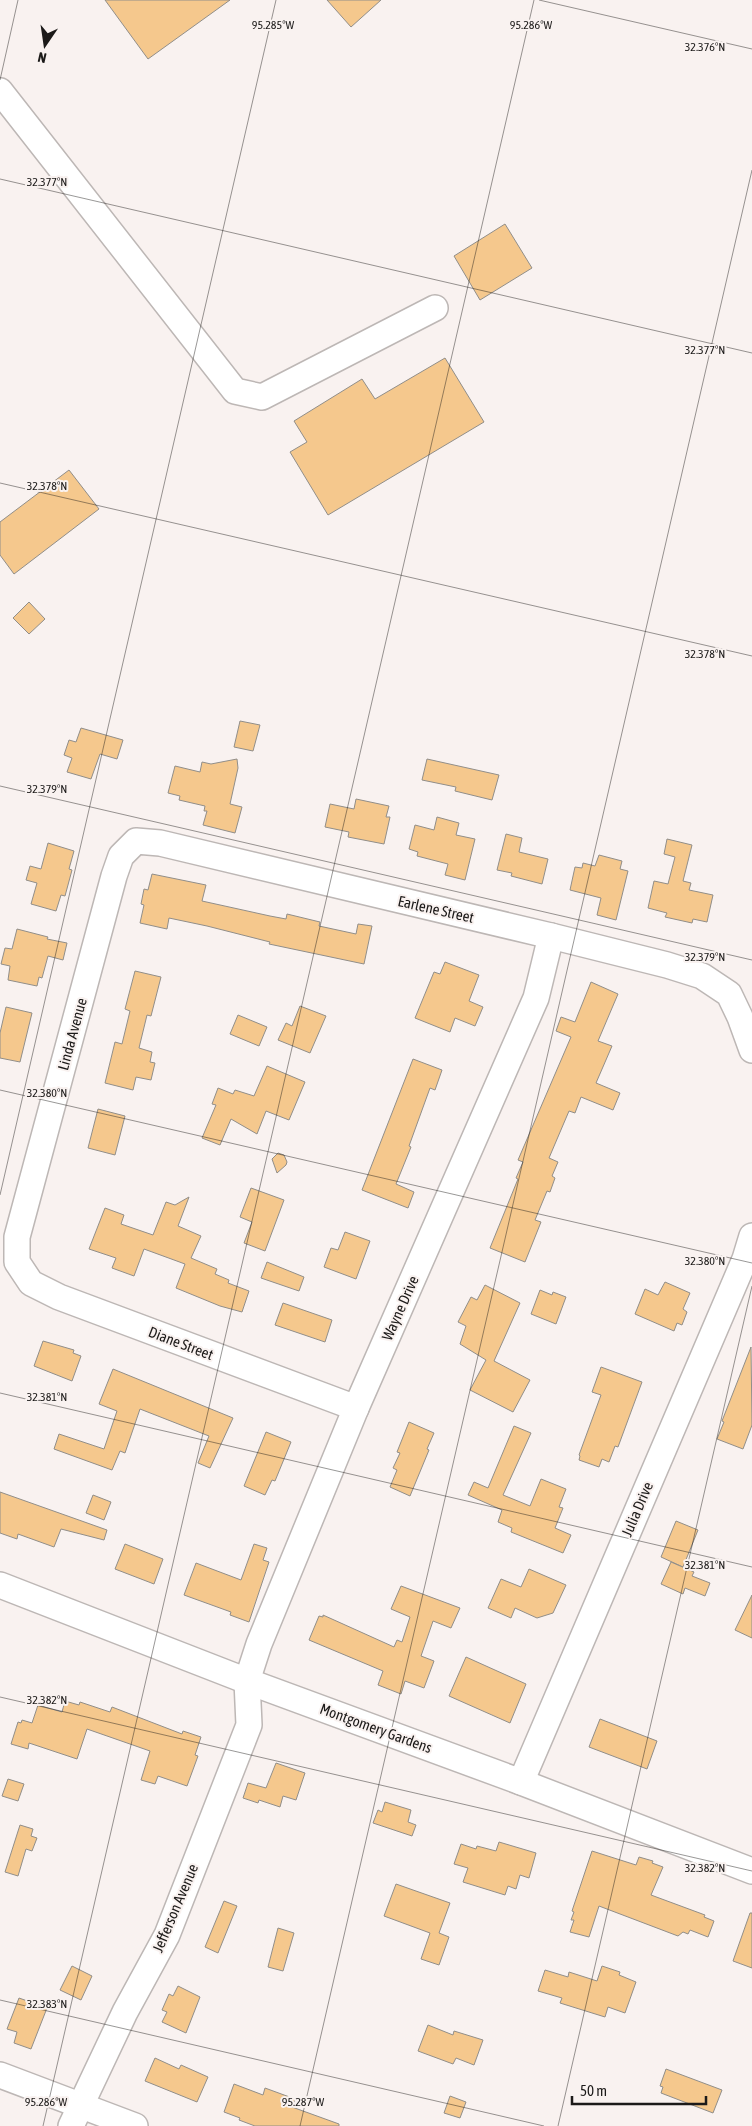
<svg xmlns="http://www.w3.org/2000/svg" width="752" height="2126" font-family="'Asap Condensed',sans-serif">
<style>
.building{fill:#f5c88d;stroke:#918e89}
.lines{fill:none;stroke-linecap:round;stroke-linejoin:round}
.minor-casing{stroke:#bdb7b5;stroke-width:28}
.minor{stroke:#fff;stroke-width:25}
.ticks{fill:none;stroke:#1c1a19;stroke-width:1;stroke-opacity:0.45}
.labels{text-anchor:middle;dominant-baseline:central;stroke-width:4;stroke-linejoin:round;paint-order:stroke}
.street-label{font-size:15px;fill:#1c1a19;stroke:#f9f2f0}
.ticks-label{font-size:12px;text-anchor:middle;fill:#1c1a19;stroke:#f9f2f0;stroke-width:4;stroke-linejoin:round;paint-order:stroke}
</style>
<rect width="100%" height="100%" fill="#f9f2f0"/>
<g class="building">
<polygon points="105,0 230,0 148,59"/>
<polygon points="327,0 381,0 351,27"/>
<polygon points="505,224 532,268 480,300 454,256"/>
<polygon points="445,358 484,422 328,515 290,452 307,442 294,421 362,379 375,399"/>
<polygon points="69,470 99,509 14,574 0,555 0,522"/>
<polygon points="29,602 45,619 29,634 13,618"/>
<polygon points="240,721 260,725 253,751 234,747"/>
<polygon points="81,728 123,740 117,759 100,754 91,779 67,772 72,758 64,755 69,740 76,742"/>
<polygon points="237,759 238,768 230,804 242,807 235,833 203,825 207,811 204,811 205,806 179,800 180,796 168,793 175,766 200,772 202,762 211,764"/>
<polygon points="427,759 499,775 492,800 455,791 456,787 422,780"/>
<polygon points="356,799 389,806 386,817 390,817 384,844 348,837 349,832 325,827 330,804 354,809"/>
<polygon points="437,817 459,823 456,835 475,839 465,880 445,875 448,864 417,856 418,852 409,849 415,825 434,830"/>
<polygon points="506,834 522,838 519,852 548,859 542,884 511,876 512,873 497,870"/>
<polygon points="667,839 692,845 683,881 691,883 689,890 713,895 707,922 693,919 692,923 665,917 667,913 648,908 654,881 668,884 675,857 664,854"/>
<polygon points="48,843 74,851 69,869 72,870 65,896 61,895 56,911 31,904 37,883 26,880 30,866 41,869"/>
<polygon points="599,855 622,861 620,869 628,871 616,920 597,915 601,898 570,890 575,867 582,868 583,863 595,866"/>
<polygon points="152,874 206,885 202,901 270,916 286,919 287,914 320,922 319,926 356,934 358,924 372,926 364,964 269,944 270,942 207,926 169,918 167,929 140,923 144,905 141,904 144,889 148,890"/>
<polygon points="17,929 48,937 47,939 67,943 63,960 48,956 42,978 39,977 37,986 8,980 10,966 1,964 5,948 12,949"/>
<polygon points="445,962 479,975 469,1001 483,1007 475,1026 455,1018 450,1032 415,1018 434,972 440,974"/>
<polygon points="135,971 161,977 151,1016 147,1015 139,1048 152,1052 150,1062 155,1063 151,1080 136,1077 133,1090 105,1083 115,1042 122,1044 130,1011 125,1009"/>
<polygon points="591,982 618,994 598,1041 612,1046 596,1083 620,1093 613,1110 581,1097 575,1113 569,1111 549,1158 558,1162 552,1176 555,1178 550,1192 547,1191 535,1220 541,1222 525,1262 490,1248 518,1179 516,1178 523,1162 518,1160 571,1037 556,1031 561,1017 575,1022"/>
<polygon points="300,1006 326,1016 310,1053 278,1040 286,1023 292,1026"/>
<polygon points="6,1007 32,1013 20,1062 0,1058 0,1033"/>
<polygon points="238,1015 267,1027 259,1046 230,1034"/>
<polygon points="413,1059 442,1070 435,1090 430,1088 409,1146 411,1147 396,1184 414,1192 408,1208 362,1190"/>
<polygon points="267,1066 305,1082 289,1120 266,1111 257,1134 231,1119 220,1145 202,1138 216,1105 212,1104 218,1088 233,1094 235,1090 254,1096"/>
<polygon points="98,1109 125,1116 115,1155 88,1148"/>
<polygon points="278,1153 284,1155 287,1162 286,1165 277,1173 272,1159"/>
<polygon points="251,1188 284,1200 265,1251 244,1243 252,1222 240,1217"/>
<polygon points="189,1197 178,1226 201,1236 191,1258 217,1269 215,1274 229,1280 228,1283 249,1291 242,1312 220,1306 176,1288 185,1264 144,1249 134,1276 112,1268 116,1258 89,1249 105,1208 124,1215 121,1224 153,1235 166,1202 175,1205"/>
<polygon points="345,1232 370,1241 356,1279 324,1267 331,1248 338,1250"/>
<polygon points="267,1262 304,1277 299,1291 261,1278"/>
<polygon points="665,1282 690,1293 683,1309 687,1312 682,1325 677,1323 674,1331 635,1314 645,1289 658,1295"/>
<polygon points="485,1285 520,1303 494,1361 530,1380 513,1412 470,1390 486,1360 460,1344 466,1326 458,1322 471,1297 477,1300"/>
<polygon points="540,1290 552,1295 553,1292 566,1297 556,1324 531,1314"/>
<polygon points="283,1303 332,1320 325,1342 275,1325"/>
<polygon points="43,1341 74,1350 73,1353 81,1356 72,1381 34,1366"/>
<polygon points="751,1347 752,1425 743,1449 717,1439 724,1422 722,1421"/>
<polygon points="601,1367 642,1382 618,1447 615,1446 609,1462 602,1459 599,1467 579,1460 580,1456 579,1455 601,1395 592,1392"/>
<polygon points="113,1369 233,1418 210,1468 198,1463 209,1436 140,1409 125,1453 120,1451 112,1470 54,1449 59,1434 104,1449 117,1411 99,1404"/>
<polygon points="409,1422 434,1433 427,1449 429,1450 410,1496 390,1487 397,1470 393,1468 400,1453 397,1452"/>
<polygon points="514,1426 531,1433 503,1495 530,1506 541,1479 566,1489 559,1507 563,1508 555,1528 571,1535 563,1553 511,1532 512,1528 498,1522 502,1510 468,1495 474,1482 488,1488"/>
<polygon points="266,1432 291,1442 275,1481 272,1480 265,1495 244,1486"/>
<polygon points="0,1492 107,1530 104,1540 61,1529 54,1547 18,1534 17,1539 0,1533"/>
<polygon points="93,1495 111,1502 104,1520 86,1513"/>
<polygon points="676,1521 698,1530 683,1567 661,1557"/>
<polygon points="125,1544 163,1559 154,1584 115,1569"/>
<polygon points="254,1544 267,1548 263,1560 269,1562 249,1622 230,1615 231,1612 184,1595 196,1563 241,1580"/>
<polygon points="671,1562 694,1572 692,1576 710,1583 705,1596 685,1588 683,1594 661,1584"/>
<polygon points="529,1569 566,1585 553,1613 537,1618 515,1608 511,1618 488,1608 501,1579 521,1587"/>
<polygon points="401,1586 460,1608 451,1628 433,1621 421,1656 434,1661 424,1688 405,1681 401,1694 378,1685 383,1671 309,1640 319,1616 323,1617 323,1615 394,1647 397,1640 402,1642 410,1617 391,1609"/>
<polygon points="752,1595 752,1638 735,1630"/>
<polygon points="466,1657 526,1684 510,1723 449,1696"/>
<polygon points="65,1701 79,1705 80,1702 110,1712 112,1707 182,1734 183,1731 201,1737 195,1755 198,1756 187,1786 158,1776 155,1784 141,1780 150,1751 87,1729 77,1759 29,1743 28,1749 11,1744 18,1722 21,1723 22,1720 32,1723 38,1705 62,1712"/>
<polygon points="600,1719 657,1741 647,1769 589,1747"/>
<polygon points="276,1763 305,1773 296,1800 283,1796 280,1807 259,1800 258,1803 243,1798 248,1783 266,1788"/>
<polygon points="8,1779 24,1784 18,1801 2,1796"/>
<polygon points="385,1802 411,1810 408,1822 416,1825 412,1836 373,1823 378,1810 382,1812"/>
<polygon points="20,1825 33,1829 31,1836 37,1838 32,1851 26,1849 18,1876 5,1872"/>
<polygon points="499,1842 536,1853 529,1878 520,1875 516,1889 508,1886 505,1895 463,1882 468,1868 454,1864 461,1844 476,1849 477,1846 496,1851"/>
<polygon points="592,1851 636,1865 639,1857 653,1861 652,1863 663,1867 651,1895 705,1915 704,1917 714,1921 708,1937 690,1930 688,1934 683,1932 678,1936 599,1906 589,1937 570,1932 574,1920 571,1920 574,1912 572,1911"/>
<polygon points="396,1884 450,1903 439,1933 449,1937 439,1965 421,1959 430,1933 384,1916"/>
<polygon points="224,1901 237,1906 218,1953 205,1947"/>
<polygon points="750,1913 752,1913 752,1968 733,1961"/>
<polygon points="278,1928 294,1933 283,1971 268,1967"/>
<polygon points="72,1966 92,1976 81,2000 60,1990"/>
<polygon points="602,1966 620,1972 619,1975 636,1982 625,2013 608,2007 605,2017 560,2003 562,1998 538,1991 545,1970 568,1977 569,1972 597,1981"/>
<polygon points="178,1986 200,1997 186,2033 162,2022 167,2012 162,2010 169,1994 173,1996"/>
<polygon points="19,1998 47,2008 31,2049 14,2043 17,2032 7,2029"/>
<polygon points="428,2025 453,2035 454,2031 483,2040 474,2065 456,2058 453,2064 418,2051"/>
<polygon points="155,2058 179,2069 181,2065 208,2077 197,2102 145,2081"/>
<polygon points="666,2069 722,2090 713,2113 661,2093 663,2087 660,2086"/>
<polygon points="234,2084 263,2095 265,2088 295,2099 292,2107 339,2124 339,2126 255,2126 239,2120 240,2118 224,2112"/>
<polygon points="450,2096 466,2102 460,2118 444,2113"/>
</g>
<g class="lines">
<defs>
<g id="minor">
<polyline points="0,91 235,391 262,397 435,308"/>
<polyline points="356,1408 59,1297 31,1283 17,1262 17,1237 114,876 121,856 136,841 160,843 551,936 667,965 702,976 729,994 740,1017 752,1050"/>
<polyline points="0,1585 247,1681 521,1782 752,1871"/>
<polyline points="521,1782 745,1259 752,1236"/>
<polyline points="0,2075 135,2126"/>
<polyline points="71,2126 125,2012 167,1935 249,1725 247,1681 259,1644 356,1408 536,998 551,936"/>
</g>
</defs>
<use href="#minor" class="minor-casing"/>
<use href="#minor" class="minor"/>
</g>
<path class="ticks" d="M 539,0 L 752,49M 0,80 L 18,0M 0,179 L 752,353M 0,483 L 752,656M 0,786 L 752,960M 0,1090 L 752,1263M 0,1195 L 276,0M 0,1393 L 752,1567M 0,1697 L 752,1871M 0,2000 L 544,2126M 43,2126 L 534,0M 300,2126 L 752,170M 558,2126 L 752,1286"/>
<g class="labels">
<g class="street-label">
<text transform="translate(436 909) rotate(13)">Earlene Street</text>
<text transform="translate(72 1034) rotate(-75)">Linda Avenue</text>
<text transform="translate(400 1308) rotate(-66)">Wayne Drive</text>
<text transform="translate(181 1343) rotate(21)">Diane Street</text>
<text transform="translate(637 1509) rotate(-67)">Julia Drive</text>
<text transform="translate(376 1728) rotate(20)">Montgomery Gardens</text>
<text transform="translate(175 1908) rotate(-67)">Jefferson Avenue</text>
</g>
</g>
<g class="ticks-label">
<text x="273" y="29">95.285°W</text>
<text x="531" y="29">95.286°W</text>
<text x="705" y="51">32.376°N</text>
<text x="47" y="186">32.377°N</text>
<text x="705" y="354">32.377°N</text>
<text x="47" y="490">32.378°N</text>
<text x="705" y="658">32.378°N</text>
<text x="47" y="793">32.379°N</text>
<text x="705" y="961">32.379°N</text>
<text x="47" y="1097">32.380°N</text>
<text x="705" y="1265">32.380°N</text>
<text x="47" y="1401">32.381°N</text>
<text x="705" y="1569">32.381°N</text>
<text x="47" y="1704">32.382°N</text>
<text x="705" y="1872">32.382°N</text>
<text x="47" y="2008">32.383°N</text>
<text x="46" y="2106">95.286°W</text>
<text x="303" y="2106">95.287°W</text>
</g>
<g transform="translate(45 45) rotate(193)" stroke="#f9f2f0" stroke-width="4" paint-order="stroke">
<path d="M0-4L9 19L0 12L-9 19Z" fill="#1c1a19"/>
<text y="-8" font-size="14" font-weight="bold" text-anchor="middle" fill="#1c1a19">N</text>
</g>
<path d="M572 2096v8h134v-8" fill="none" stroke="#1c1a19" stroke-width="2.5"/>
<text x="580" y="2096" font-size="15" fill="#1c1a19" stroke="#f9f2f0" stroke-width="4" paint-order="stroke">50 m</text>
</svg>
